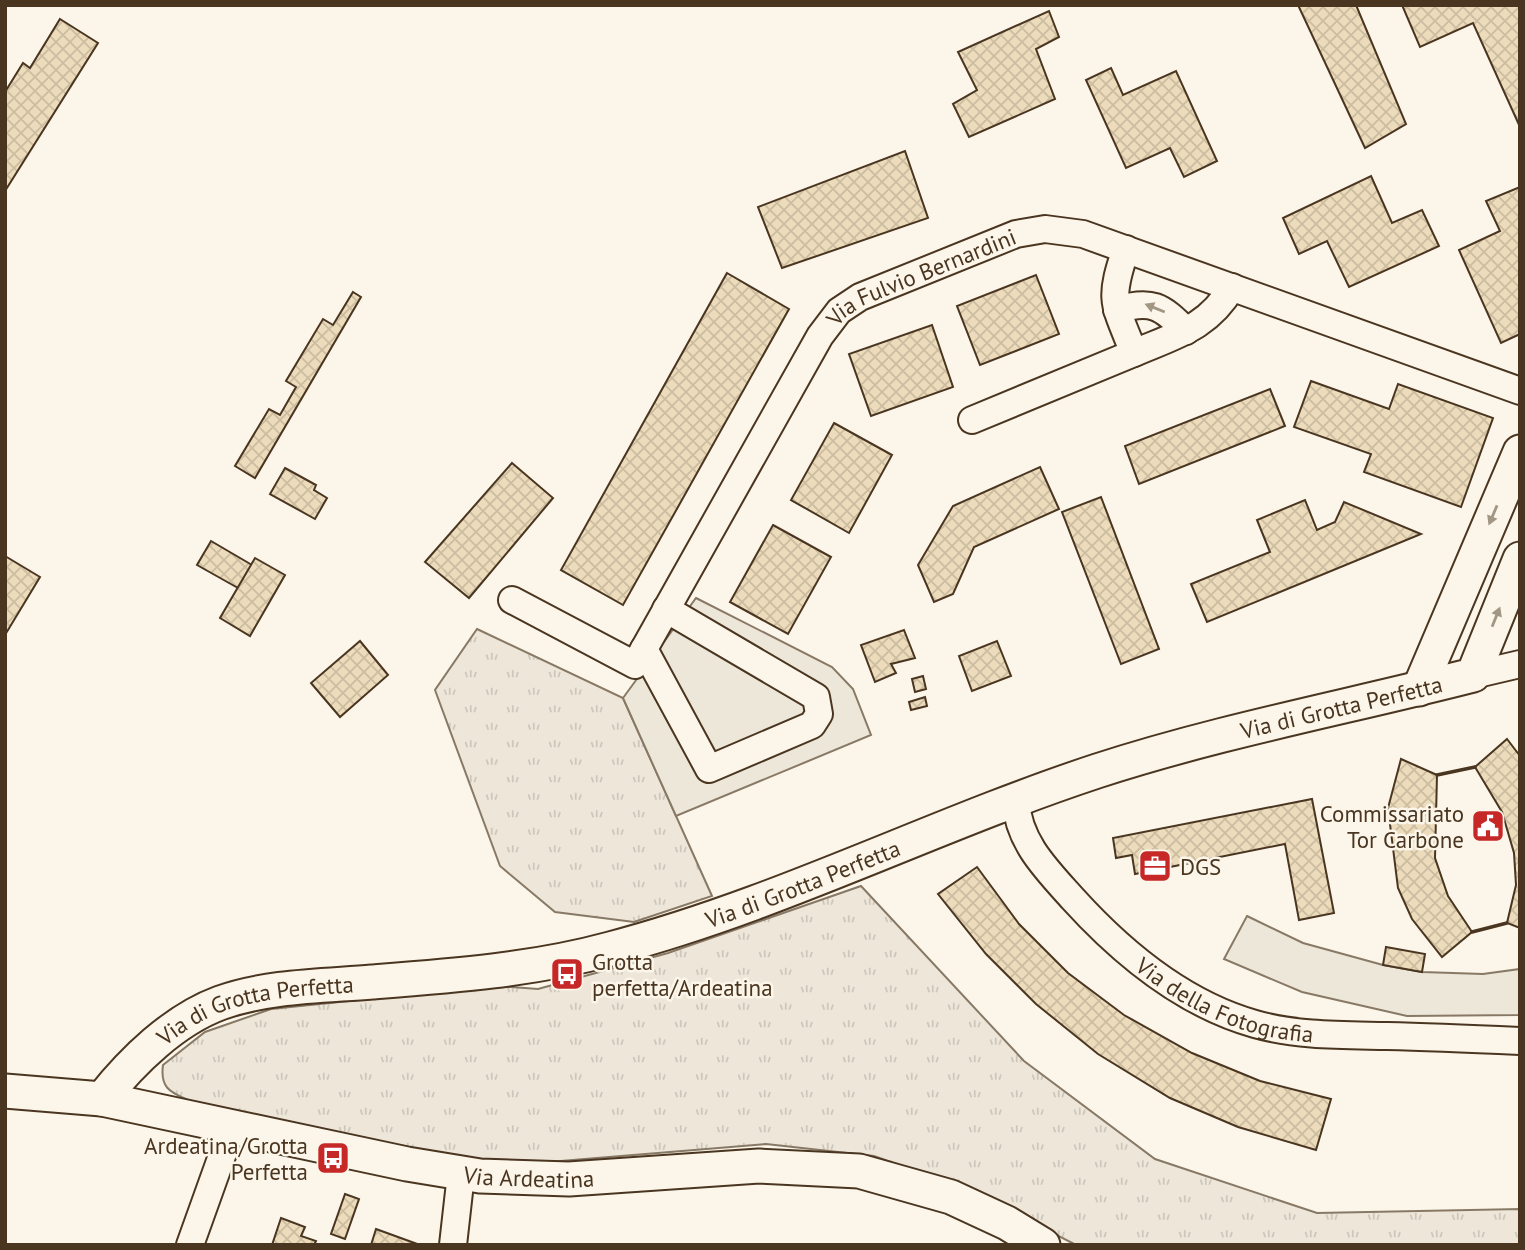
<svg xmlns="http://www.w3.org/2000/svg" width="1525" height="1250" font-family="'PT Sans',sans-serif">
<style>
.grass{fill:url(#grass-tufts);stroke:#887966;stroke-width:2}
.parking{fill:#ede7d9;stroke:#887966;stroke-width:2}
.building{fill:url(#building-cross-hatch);stroke:#4a3520;stroke-width:2}
.lines{fill:none;stroke-linecap:round;stroke-linejoin:round}
.minor-casing{stroke:#4a3520;stroke-width:30}
.major-casing{stroke:#4a3520;stroke-width:37}
.minor{stroke:#fbf6e9;stroke-width:26}
.major{stroke:#fbf6e9;stroke-width:33}
.wall{stroke:#4a3520;stroke-width:3.5}
.oneway{fill:#a29684}
.labels{text-anchor:middle;dominant-baseline:central;stroke-width:5;stroke-linejoin:round;paint-order:stroke}
.street-label{font-size:23px;fill:#4a3520;stroke:#fbf6e9}
.poi-label{font-size:23px;fill:#4a3520;stroke:#fbf6e9;text-anchor:end}
</style>
<defs>
<pattern id="grass-tufts" width="24" height="20" patternUnits="userSpaceOnUse" patternTransform="scale(1.75)"><rect width="24" height="20" fill="#ede6d9"/><path d="M3 7l-1-3M5 7V3M7 7l1-3M15 17l-1-3M17 17v-4M19 17l1-3" fill="none" stroke="#cdc6ba"/></pattern>
<pattern id="building-cross-hatch" width="8" height="8" patternUnits="userSpaceOnUse" patternTransform="scale(1.75)"><rect width="8" height="8" fill="#ecdcbc"/><path d="M0 0l8 8M0 8l8-8" fill="none" stroke="#ccbda1"/></pattern>
</defs>
<rect width="100%" height="100%" fill="#fbf6e9"/>
<g class="grass">
<polygon points="477,629 623,698 712,896 634,922 555,912 500,866 435,690"/>
<path d="M 861,886 L 1024,1061 L 1155,1159 L 1317,1213 L 1520,1209 L 1520,1245 L 1076,1245 L 965,1188 L 874,1156 L 766,1144 L 512,1165 L 460,1162 L 188,1100 C 169,1092 160,1087 163,1065 L 205,1032 L 271,1009 L 496,986 L 538,989 L 668,953 Z"/>
</g>
<g class="parking">
<polygon points="696,598 832,667 853,689 871,735 676,816 623,698"/>
<polygon points="1247,916 1303,943 1383,965 1422,972 1483,974 1520,969 1520,1015 1407,1016 1302,992 1224,959"/>
</g>
<g class="building">
<polygon points="1298,5 1356,5 1406,124 1365,148"/>
<polygon points="1402,5 1520,5 1520,127 1473,23 1420,47"/>
<polygon points="1049,11 1059,37 1036,49 1055,99 969,137 953,104 977,90 958,52"/>
<polygon points="60,19 98,43 5,191 5,92 23,63 30,68"/>
<polygon points="1111,68 1123,95 1176,71 1217,161 1184,177 1170,148 1126,168 1086,80"/>
<polygon points="905,151 928,218 782,268 758,207"/>
<polygon points="1371,176 1392,223 1422,210 1439,246 1349,287 1327,241 1299,254 1283,218"/>
<polygon points="1520,187 1520,334 1501,343 1459,250 1500,231 1486,201"/>
<polygon points="727,273 789,309 623,605 561,570"/>
<polygon points="1036,275 1059,334 980,365 957,306"/>
<polygon points="353,292 361,297 255,478 235,466 269,409 280,415 296,387 286,381 323,319 333,325"/>
<polygon points="932,325 953,387 871,416 849,354"/>
<polygon points="1311,381 1389,409 1398,384 1493,418 1461,507 1364,472 1371,454 1294,427"/>
<polygon points="1270,389 1285,426 1139,484 1125,446"/>
<polygon points="834,423 892,455 849,533 791,500"/>
<polygon points="512,463 553,498 469,598 425,562"/>
<polygon points="1040,467 1059,509 974,547 953,594 934,602 918,565 953,506"/>
<polygon points="285,468 316,485 314,490 327,498 315,519 270,494"/>
<polygon points="1101,497 1159,649 1121,664 1062,512"/>
<polygon points="1305,500 1317,530 1335,522 1344,502 1421,534 1207,622 1191,584 1270,552 1257,520"/>
<polygon points="773,525 831,557 788,634 730,602"/>
<polygon points="211,541 252,565 238,588 197,565"/>
<polygon points="5,556 40,577 5,635"/>
<polygon points="255,558 285,575 250,636 220,618"/>
<polygon points="904,630 915,658 891,664 896,673 875,682 861,645"/>
<polygon points="360,641 388,675 340,717 311,683"/>
<polygon points="997,641 1011,676 972,691 959,656"/>
<polygon points="923,676 926,689 915,692 912,679"/>
<polygon points="925,697 927,706 911,710 909,702"/>
<polygon points="1507,739 1520,756 1520,928 1507,923 1516,885 1514,853 1502,812 1475,767"/>
<polygon points="1401,759 1437,775 1435,858 1448,896 1472,932 1442,957 1412,919 1398,888 1388,808"/>
<polygon points="1312,799 1334,913 1299,920 1285,844 1135,874 1132,855 1116,858 1113,838"/>
<polygon points="977,867 1019,924 1068,973 1124,1015 1192,1053 1260,1081 1331,1099 1316,1150 1238,1127 1170,1098 1098,1054 1036,1004 986,954 938,894"/>
<polygon points="1386,947 1425,954 1422,972 1383,965"/>
<polygon points="345,1194 359,1199 345,1239 331,1234"/>
<polygon points="281,1218 305,1227 301,1236 316,1241 314,1245 272,1245"/>
<polygon points="376,1229 420,1245 371,1245"/>
</g>
<g class="lines">
<defs>
<g id="minor">
<path d="M 1126,249 C 1108,301 1114,303 1134,353 C 1176,335 1208,328 1232,287"/>
<path d="M 1117,310 C 1151,299 1162,306 1186,331"/>
<polyline points="972,420 1134,353"/>
<path id="s1" d="M 512,600 L 635,665 L 820,336 L 839,311 L 860,297 L 1016,234 L 1045,229 L 1083,234 L 1520,391"/>
<polyline points="644,649 709,769 812,725 819,714 816,697 666,609"/>
<polyline points="1473,675 1520,664"/>
<path id="s2" d="M 1016,801 C 1018,842 1047,870 1073,899 C 1122,953 1184,1004 1255,1024 C 1297,1036 1344,1035 1387,1036 C 1431,1037 1476,1039 1520,1041"/>
<polyline points="190,1245 233,1125"/>
<polyline points="453,1245 461,1174"/>
</g>
<g id="major">
<polyline points="1419,689 1520,452"/>
<path id="s3" d="M 5,1091 L 102,1099 L 407,1164 L 480,1176 L 569,1179 L 759,1166 L 859,1171 L 951,1197 L 1007,1223 L 1043,1245"/>
<path id="s4" d="M 102,1099 C 132,1061 174,1020 220,1003 C 267,986 323,986 372,982 C 451,976 533,970 610,949 C 778,905 933,825 1097,771 C 1220,731 1348,707 1473,675 L 1520,559"/>
</g>
</defs>
<use href="#minor" class="minor-casing"/>
<use href="#major" class="major-casing"/>
<use href="#minor" class="minor"/>
<use href="#major" class="major"/>
<g class="wall">
<polyline points="1437,775 1475,767"/>
<polyline points="1472,932 1507,923"/>
</g>
</g>
<defs><path id="oneway-solid" d="M-6-.8H1V-3.2L6.5 0L1 3.2V.8H-6Z" transform="scale(1.75)"/></defs>
<g class="oneway">
<use href="#oneway-solid" transform="translate(1155 308) rotate(-158)"/>
<use href="#oneway-solid" transform="translate(1493 515) rotate(113)"/>
<use href="#oneway-solid" transform="translate(1496 617) rotate(-68)"/>
</g>
<defs>
<symbol id="civic-square" viewBox="-11 -11 22 22"><rect x="-9" y="-9" width="18" height="18" rx="4" fill="#c62828" stroke="#fbf6e9"/><path d="M-.6-6.5H3V-4.5H.6V-3L4-1V1h2V6H-6V1h2V-1L-.6-3ZM-1.2 2.5V6h2.4V2.5Z" fill="#fff"/></symbol>
<symbol id="office-square" viewBox="-11 -11 22 22"><rect x="-9" y="-9" width="18" height="18" rx="4" fill="#c62828" stroke="#fbf6e9"/><path d="M-6-3h4V-5.5h4V-3h4V5H-6ZM-1-4.5V-3h2v-1.5ZM-6 0V1H6V0Z" fill="#fff"/></symbol>
<symbol id="bus-square" viewBox="-11 -11 22 22"><rect x="-9" y="-9" width="18" height="18" rx="4" fill="#c62828" stroke="#fbf6e9"/><path d="M-5-6H5V4H4V6H2V4H-2V6H-4V4H-5ZM-3.5-4V0h7V-4ZM-3.5 1.2v1.5H-2V1.2ZM2 1.2v1.5H3.5V1.2Z" fill="#fff"/></symbol>
</defs>
<g fill-rule="evenodd">
<use href="#civic-square" x="1469" y="807" width="38" height="38"/>
<use href="#office-square" x="1136" y="847" width="38" height="38"/>
<use href="#bus-square" x="548" y="955" width="38" height="38"/>
<use href="#bus-square" x="314" y="1139" width="38" height="38"/>
</g>
<g class="labels">
<g class="street-label">
<text stroke="none"><textPath href="#s1" startOffset="637">Via Fulvio Bernardini</textPath></text>
<text stroke="none"><textPath href="#s4" startOffset="1320">Via di Grotta Perfetta</textPath></text>
<text stroke="none"><textPath href="#s4" startOffset="752">Via di Grotta Perfetta</textPath></text>
<text stroke="none"><textPath href="#s2" startOffset="303">Via della Fotografia</textPath></text>
<text stroke="none"><textPath href="#s4" startOffset="186">Via di Grotta Perfetta</textPath></text>
<text stroke="none"><textPath href="#s3" startOffset="532">Via Ardeatina</textPath></text>
</g>
<g class="poi-label">
<text x="1464" y="813">Commissariato<tspan x="1464" dy="26">Tor Carbone</tspan></text>
<text x="1180" y="866" text-anchor="start">DGS</text>
<text x="592" y="961" text-anchor="start">Grotta<tspan x="592" dy="26">perfetta/Ardeatina</tspan></text>
<text x="308" y="1145">Ardeatina/Grotta<tspan x="308" dy="26">Perfetta</tspan></text>
</g>
</g>
<rect width="1525" height="1250" fill="none" stroke="#4a3520" stroke-width="14"/>
</svg>
